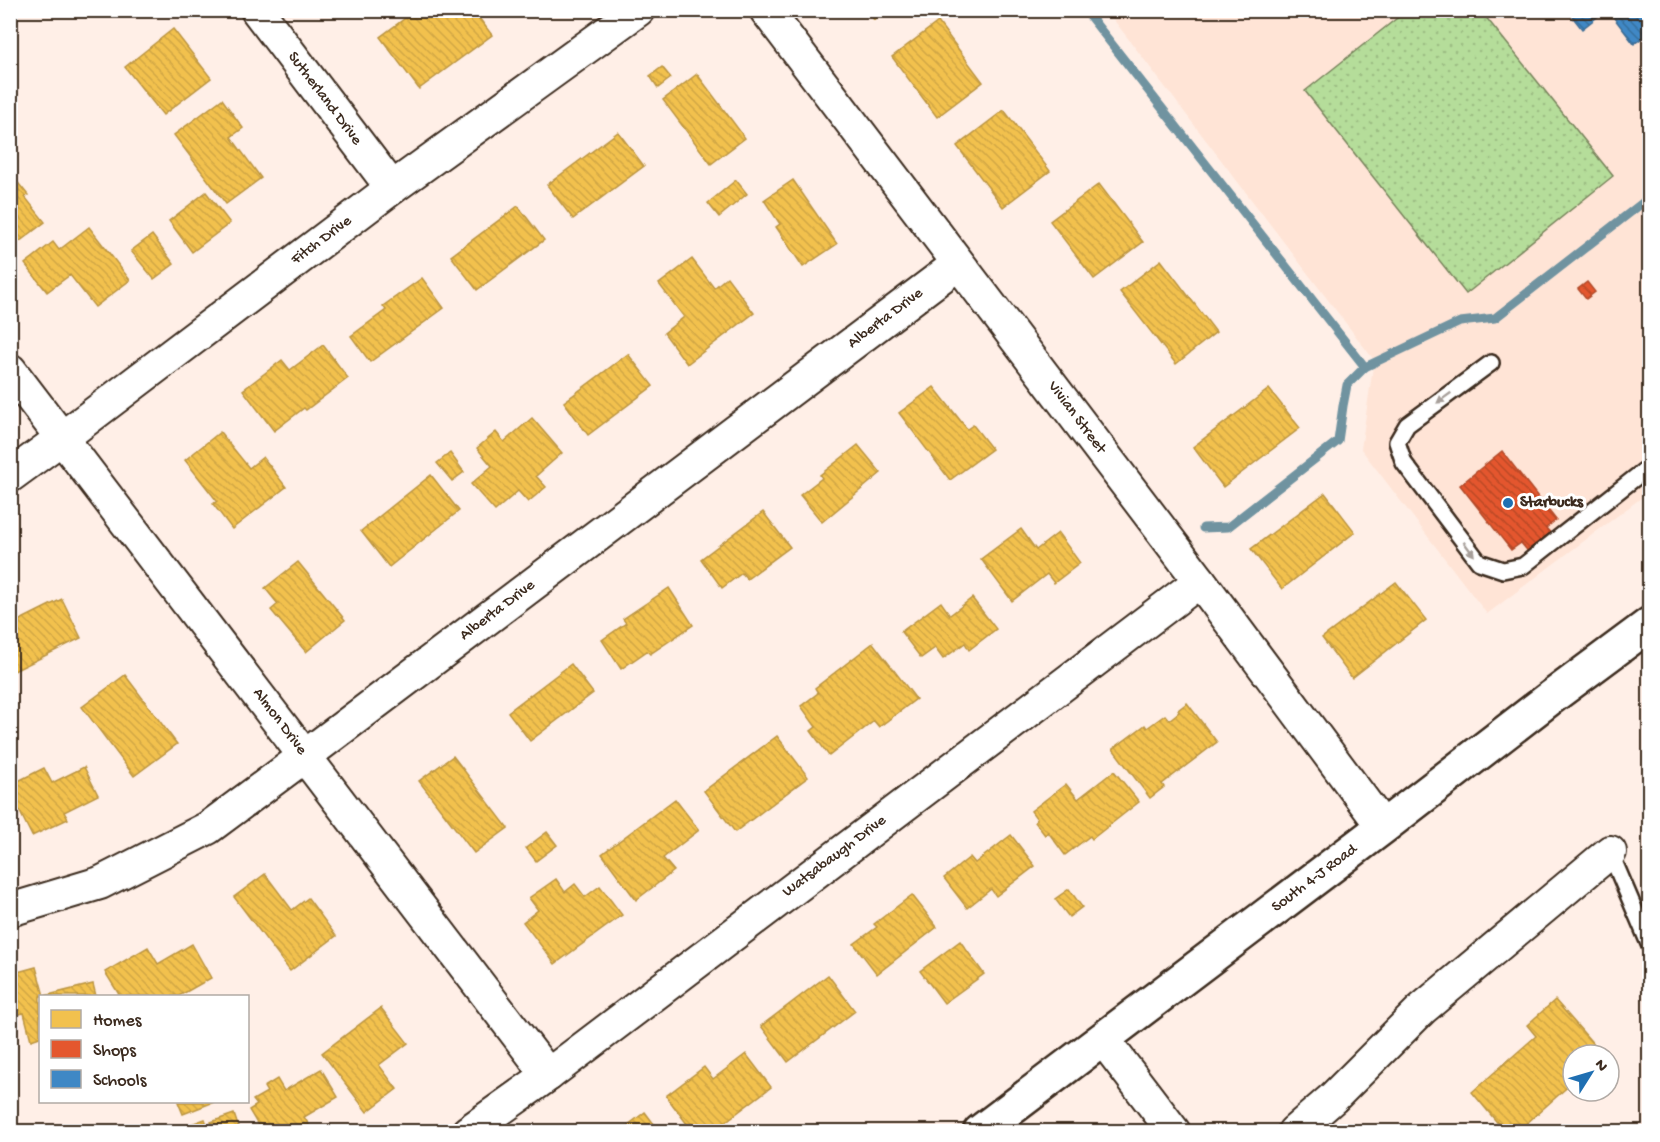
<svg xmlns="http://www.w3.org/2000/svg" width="1660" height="1142" font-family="'Gochi Hand',sans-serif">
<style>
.built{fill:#ffe4d6}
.park{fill:url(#park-dots);stroke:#78845c;stroke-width:1.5}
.homes{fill:url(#homes-back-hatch);stroke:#bb9440;stroke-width:1.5}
.shops{fill:url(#shops-back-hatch);stroke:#b14a29;stroke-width:1.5}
.schools{fill:url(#schools-back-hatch);stroke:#3e6c93;stroke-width:1.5}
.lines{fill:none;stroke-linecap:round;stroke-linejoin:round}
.stream{stroke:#7093a0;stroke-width:9}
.lane-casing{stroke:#3b2a1e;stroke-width:20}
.street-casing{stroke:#3b2a1e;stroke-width:36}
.secondary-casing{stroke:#3b2a1e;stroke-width:38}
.lane{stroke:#fff;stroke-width:15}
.street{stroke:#fff;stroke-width:32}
.secondary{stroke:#fff;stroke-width:33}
.oneway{fill:#a79f9a}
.poi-dot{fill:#1f6fb2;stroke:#fff;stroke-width:2}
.labels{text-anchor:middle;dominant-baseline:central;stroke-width:6;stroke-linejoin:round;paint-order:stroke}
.street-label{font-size:16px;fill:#3b2a1e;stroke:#fff}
.poi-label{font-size:16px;font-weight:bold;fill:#3b2a1e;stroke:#fff;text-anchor:start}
</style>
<defs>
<pattern id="park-dots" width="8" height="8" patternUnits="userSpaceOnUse" patternTransform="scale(1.5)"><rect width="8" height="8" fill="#b5dd9a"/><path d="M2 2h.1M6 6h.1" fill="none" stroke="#9dbe84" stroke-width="1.8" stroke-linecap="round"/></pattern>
<pattern id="homes-back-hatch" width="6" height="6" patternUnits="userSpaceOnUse" patternTransform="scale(1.5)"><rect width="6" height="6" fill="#f2c14e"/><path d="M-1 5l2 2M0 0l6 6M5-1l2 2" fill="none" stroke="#d0a644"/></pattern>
<pattern id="shops-back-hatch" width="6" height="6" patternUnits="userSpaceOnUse" patternTransform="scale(1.5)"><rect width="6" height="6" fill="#e4572e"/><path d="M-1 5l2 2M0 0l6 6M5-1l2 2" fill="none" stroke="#ba4827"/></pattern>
<pattern id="schools-back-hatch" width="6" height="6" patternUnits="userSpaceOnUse" patternTransform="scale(1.5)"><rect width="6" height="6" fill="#3f88c5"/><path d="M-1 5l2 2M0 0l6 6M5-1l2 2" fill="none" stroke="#366f9f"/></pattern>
</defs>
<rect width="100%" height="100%" fill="#ffefe7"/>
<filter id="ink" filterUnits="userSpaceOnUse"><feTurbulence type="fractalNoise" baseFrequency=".0167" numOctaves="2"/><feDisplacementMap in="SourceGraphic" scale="12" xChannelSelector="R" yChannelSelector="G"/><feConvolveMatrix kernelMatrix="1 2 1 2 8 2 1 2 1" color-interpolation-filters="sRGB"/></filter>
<g filter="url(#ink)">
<polygon class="built" points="1107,11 1649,11 1649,492 1487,614 1361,449 1374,360"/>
<polygon class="park" points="1406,11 1481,11 1613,176 1466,294 1305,91"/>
<g class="homes">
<polygon points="416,10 473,10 492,35 419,89 380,37"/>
<polygon points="867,10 886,10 874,20"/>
<polygon points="938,22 983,82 937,117 892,57"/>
<polygon points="173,29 211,78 163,115 125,67"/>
<polygon points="662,67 671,78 658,88 650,76"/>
<polygon points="697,74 745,138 711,164 663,100"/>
<polygon points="222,99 243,128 231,137 261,178 226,204 174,135"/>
<polygon points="1004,110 1050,171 1003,207 957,146"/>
<polygon points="618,132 644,166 573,219 547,185"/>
<polygon points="10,173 28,195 25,197 45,222 15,245 10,239"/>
<polygon points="736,180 747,194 719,217 708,203"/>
<polygon points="793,180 837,244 803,267 776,227 780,224 764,200"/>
<polygon points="1099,184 1143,242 1094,279 1050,221"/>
<polygon points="206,192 230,223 192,252 169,221"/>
<polygon points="518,206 544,240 477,290 451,256"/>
<polygon points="89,227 130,280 95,307 70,275 47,292 25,264 53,242 59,250"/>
<polygon points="152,235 174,264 154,279 131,251"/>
<polygon points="692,259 714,288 727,277 754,313 687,364 664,333 684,317 659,284"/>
<polygon points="1161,260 1216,332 1176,364 1120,292"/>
<polygon points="422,278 444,308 370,362 351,336 386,310 383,306"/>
<polygon points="323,345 348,378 306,410 304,408 274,431 243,390 282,360 290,370"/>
<polygon points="628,354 653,386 588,435 564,402"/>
<polygon points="934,387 967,429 973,425 992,449 950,480 899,413"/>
<polygon points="1269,389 1300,428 1223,487 1193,447"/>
<polygon points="532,418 562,453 536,476 546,487 528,502 518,491 495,511 471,484 492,466 477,448 496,432 504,442"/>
<polygon points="220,432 249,468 263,457 286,487 232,529 213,504 217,501 185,460"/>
<polygon points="858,445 881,473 822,522 800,495 822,478 820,475"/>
<polygon points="450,453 464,472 452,481 437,463"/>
<polygon points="431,475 459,511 389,567 361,531"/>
<polygon points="1325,493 1355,532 1282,589 1251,549"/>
<polygon points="763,512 790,547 747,579 742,573 722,588 701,559"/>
<polygon points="1021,529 1036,550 1058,533 1080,563 1054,583 1047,574 1012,601 981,559"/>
<polygon points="298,562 345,620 306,652 271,610 278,604 265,588"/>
<polygon points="1396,582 1426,620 1352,678 1322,638"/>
<polygon points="669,588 693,625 650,654 647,651 621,669 602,640 626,623 623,619"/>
<polygon points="972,598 996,629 969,650 965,643 943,659 935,648 921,658 901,632 941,602 950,615"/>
<polygon points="62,599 81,638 10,673 10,625"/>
<polygon points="873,643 916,699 879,727 874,721 829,756 811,731 816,727 801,706 818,693 815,688"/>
<polygon points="571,664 593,693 530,741 508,712"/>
<polygon points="125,675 177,744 134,776 82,707"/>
<polygon points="1187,703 1217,742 1162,784 1164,787 1150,798 1113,749 1145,725 1147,728 1165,715 1169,720 1179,712 1178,710"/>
<polygon points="777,736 808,777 735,832 704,791"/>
<polygon points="453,756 508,828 474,853 419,781"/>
<polygon points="84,767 98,795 64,812 68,819 32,836 10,792 10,785 44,768 52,783"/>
<polygon points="1114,771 1139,802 1092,839 1090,836 1065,855 1048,832 1045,835 1035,822 1037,819 1031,811 1066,784 1078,799"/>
<polygon points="675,799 699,830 663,858 674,871 636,900 602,854"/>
<polygon points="547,832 557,845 536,861 526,848"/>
<polygon points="1011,835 1035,866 996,896 991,889 967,908 944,878 970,857 975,863"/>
<polygon points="265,874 292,910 308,898 336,936 290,971 234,897"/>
<polygon points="556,879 565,892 575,884 585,897 600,886 622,915 555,964 523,922 538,910 529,898"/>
<polygon points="1069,889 1082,907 1069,917 1055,899"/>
<polygon points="912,895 937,927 877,974 854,944 877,927 874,924"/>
<polygon points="960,941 984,974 944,1003 920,971"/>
<polygon points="192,944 211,978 179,996 120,996 105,972 148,947 158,964"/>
<polygon points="36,967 44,996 93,984 96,996 40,996 40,1037 31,1040 24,1013 10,1016 10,974"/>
<polygon points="828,975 855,1011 788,1062 761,1026"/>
<polygon points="1555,1000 1603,1055 1573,1055 1573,1082 1517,1132 1505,1132 1472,1092 1536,1036 1527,1025"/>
<polygon points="381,1008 408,1043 379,1065 397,1089 367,1112 322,1053"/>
<polygon points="746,1054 771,1087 712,1132 693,1132 666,1096 704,1067 713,1079"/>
<polygon points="321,1069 338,1097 304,1117 311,1128 305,1132 262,1132 249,1110 257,1105 253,1100 267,1092 264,1087 277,1079 284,1091"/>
<polygon points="178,1102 214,1102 183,1114"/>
<polygon points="645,1112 660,1132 619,1132"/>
<polygon points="234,1114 240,1132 185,1132 183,1127 205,1119 209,1130 214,1129 211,1122"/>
</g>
<g class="shops">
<polygon points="1587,282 1595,292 1586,299 1578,289"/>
<polygon points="1502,451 1556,520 1546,528 1554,537 1531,555 1521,543 1511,550 1460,485"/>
</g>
<g class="schools">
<polygon points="1567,10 1606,10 1582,29"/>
<polygon points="1608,10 1650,10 1650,32 1634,44"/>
</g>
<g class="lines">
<g class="stream">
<polyline points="1085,10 1365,367 1460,322 1495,318 1650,197"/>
<polyline points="1203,528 1228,527 1338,441 1343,406 1347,385 1365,367"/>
</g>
<defs>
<g id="lane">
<polyline points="1491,363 1407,425 1397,442 1404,463 1479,562 1503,570 1523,566 1650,466"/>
<polyline points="1610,852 1650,946"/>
</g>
<g id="street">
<polyline points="257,10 392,188"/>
<polyline points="766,10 1200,581 1383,827"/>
<polyline points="10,370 548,1075"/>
<polyline points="10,476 62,438 392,188 638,10"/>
<polyline points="10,910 100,883 208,828 305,756 958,264"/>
<polyline points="1103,1039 1174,1132"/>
<polyline points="468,1132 548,1075 1200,581"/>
<polyline points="1294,1132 1333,1098 1422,1009 1610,852"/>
</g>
<polyline id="secondary" points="980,1132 1383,827 1549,699 1650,624"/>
</defs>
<use href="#lane" class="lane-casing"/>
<use href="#street" class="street-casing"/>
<use href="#secondary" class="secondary-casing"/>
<use href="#lane" class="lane"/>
<use href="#street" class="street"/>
<use href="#secondary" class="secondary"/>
</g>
<defs><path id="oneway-solid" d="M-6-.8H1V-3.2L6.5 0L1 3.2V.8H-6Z" transform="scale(1.5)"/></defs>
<g class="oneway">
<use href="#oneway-solid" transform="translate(1444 398) rotate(144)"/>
<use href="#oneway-solid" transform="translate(1469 549) rotate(53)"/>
</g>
</g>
<circle class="poi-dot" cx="1508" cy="503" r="6"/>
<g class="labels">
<g class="street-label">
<text transform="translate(324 99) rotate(53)">Sutherland Drive</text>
<text transform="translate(322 241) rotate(-37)">Fitch Drive</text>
<text transform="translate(886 319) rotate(-37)">Alberta Drive</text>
<text transform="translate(1076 418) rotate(53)">Vivian Street</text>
<text transform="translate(498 611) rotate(-37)">Alberta Drive</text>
<text transform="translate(279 722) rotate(53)">Almon Drive</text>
<text transform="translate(835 857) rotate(-37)">Watsabaugh Drive</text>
<text transform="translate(1315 879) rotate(-37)">South 4-J Road</text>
</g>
<g class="poi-label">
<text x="1520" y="503">Starbucks</text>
</g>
</g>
<rect width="1660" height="1142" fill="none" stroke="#fff" stroke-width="36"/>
<rect x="18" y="18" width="1624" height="1106" fill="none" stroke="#3b2a1e" stroke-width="2" filter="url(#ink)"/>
<rect x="39" y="995" width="210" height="108" fill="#ffffff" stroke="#b1aaa5" stroke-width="1.5"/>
<rect x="51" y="1010" width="30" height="18" fill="#f2c14e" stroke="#b1aaa5" stroke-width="1.5"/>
<text x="93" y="1025" font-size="18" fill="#3b2a1e">Homes</text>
<rect x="51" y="1040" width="30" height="18" fill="#e4572e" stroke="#b1aaa5" stroke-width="1.5"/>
<text x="93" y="1055" font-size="18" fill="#3b2a1e">Shops</text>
<rect x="51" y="1070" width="30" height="18" fill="#3f88c5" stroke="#b1aaa5" stroke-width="1.5"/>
<text x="93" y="1085" font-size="18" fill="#3b2a1e">Schools</text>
<g transform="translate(1591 1073) rotate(53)"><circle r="28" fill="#ffffff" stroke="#b1aaa5" stroke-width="1.5"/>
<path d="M0-4.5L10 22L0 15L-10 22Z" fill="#1f6fb2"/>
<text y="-9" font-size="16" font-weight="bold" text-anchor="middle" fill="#3b2a1e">N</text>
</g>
</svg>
